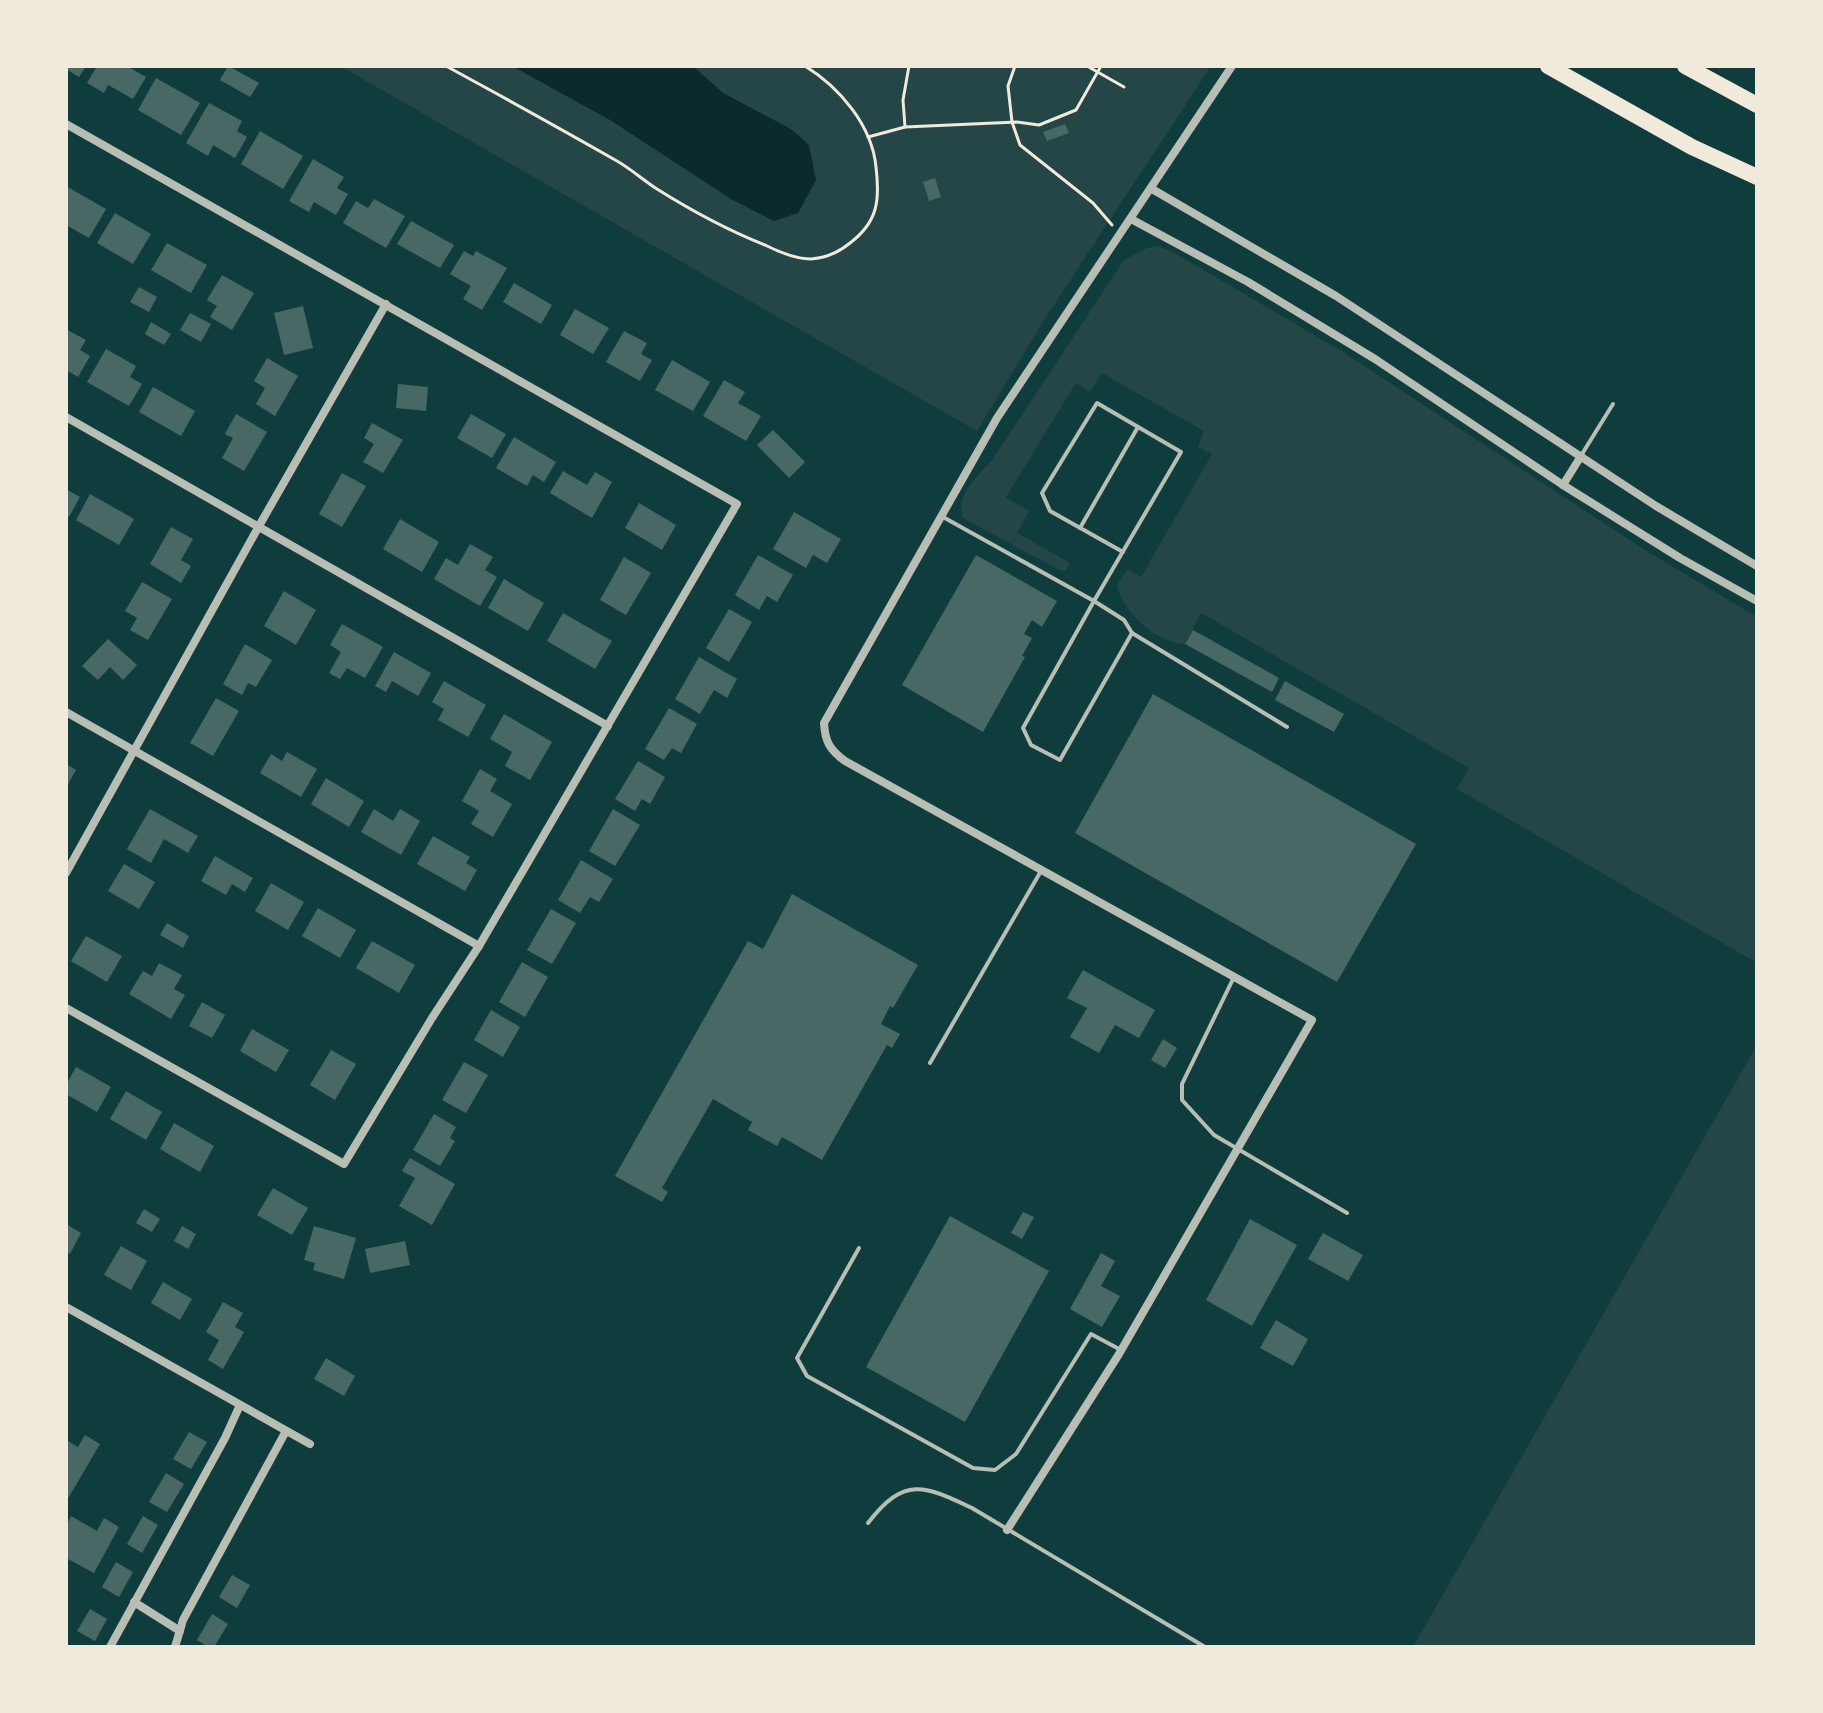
<svg xmlns="http://www.w3.org/2000/svg" width="1823" height="1713" font-family="'DejaVu Sans',sans-serif">
<style>
.green{fill:#244646}
.water{fill:#0a2a2b}
.building{fill:#486865}
.lines{fill:none;stroke-linecap:round;stroke-linejoin:round}
.path{stroke:#f1e9da;stroke-width:3}
.service{stroke:#b8beb3;stroke-width:4}
.minor{stroke:#b8beb3;stroke-width:8}
.motorway{stroke:#f1e9da;stroke-width:16}
</style>
<rect width="100%" height="100%" fill="#0f3d3e"/>
<g class="green">
<polygon points="340,66 1211,66 1046,317 977,431"/>
<path d="M 1159,246 L 1175,253 L 1343,352 L 1648,552 L 1757,617 L 1757,963 L 1457,789 L 1469,768 L 1201,613 L 1185,644 C 1159,644 1121,612 1117,585 L 1128,569 L 1141,577 L 1212,454 L 1198,447 L 1204,431 L 1102,373 L 1090,392 L 1076,383 L 1006,497 L 1029,511 L 1017,533 L 1070,563 L 1066,571 L 1059,570 L 963,518 C 954,495 978,476 992,460 L 1124,260 L 1147,248 Z"/>
<polygon points="1757,1045 1757,1647 1413,1647"/>
</g>
<polygon class="water" points="512,66 693,66 723,93 791,129 809,145 816,180 798,213 774,221 731,199 610,120"/>
<g class="building">
<polygon points="66,66 86,66 79,77 66,69"/>
<polygon points="97,66 127,66 146,77 133,99 108,85 104,93 87,83"/>
<polygon points="228,66 259,83 250,97 220,80"/>
<polygon points="156,78 200,103 181,135 138,110"/>
<polygon points="209,103 242,121 237,131 247,137 235,158 213,145 208,156 186,143"/>
<polygon points="1065,124 1069,133 1047,141 1043,132"/>
<polygon points="260,131 303,156 283,189 241,164"/>
<polygon points="313,159 344,177 337,188 348,194 336,215 314,202 309,212 289,201"/>
<polygon points="935,178 941,197 929,201 923,182"/>
<polygon points="66,186 106,209 89,238 66,225"/>
<polygon points="374,199 405,216 386,248 343,223 356,201 368,208"/>
<polygon points="115,213 151,234 133,264 97,243"/>
<polygon points="411,221 454,245 440,268 397,244"/>
<polygon points="167,243 207,265 191,293 151,270"/>
<polygon points="464,251 473,256 476,251 507,268 482,310 463,299 471,286 450,274"/>
<polygon points="222,275 254,293 232,330 210,317 217,306 207,300"/>
<polygon points="514,283 552,305 541,324 503,302"/>
<polygon points="139,287 157,297 149,312 130,302"/>
<polygon points="303,306 313,348 284,355 274,313"/>
<polygon points="575,309 609,328 593,354 560,335"/>
<polygon points="190,313 211,324 201,342 180,330"/>
<polygon points="151,322 171,334 164,345 145,334"/>
<polygon points="66,329 86,340 80,350 90,356 78,377 66,370"/>
<polygon points="624,331 647,343 641,354 652,360 640,381 606,362"/>
<polygon points="106,349 136,366 130,377 142,384 129,406 87,382"/>
<polygon points="267,358 298,376 275,416 256,404 265,388 254,381"/>
<polygon points="672,360 710,382 693,411 655,390"/>
<polygon points="724,380 745,392 738,403 761,416 746,441 703,416"/>
<polygon points="398,384 428,387 426,411 396,408"/>
<polygon points="153,387 195,411 181,436 139,412"/>
<polygon points="236,414 267,432 244,471 222,458 233,438 225,434"/>
<polygon points="471,414 506,434 492,458 457,438"/>
<polygon points="372,423 403,440 383,473 363,462 374,444 364,438"/>
<polygon points="773,430 805,462 789,478 757,445"/>
<polygon points="514,437 556,462 544,482 533,475 527,486 496,468"/>
<polygon points="563,471 587,485 595,472 612,482 592,518 550,493"/>
<polygon points="342,473 366,486 342,527 319,514"/>
<polygon points="66,489 80,497 69,517 66,516"/>
<polygon points="90,494 134,519 119,545 76,520"/>
<polygon points="639,503 676,525 662,550 625,528"/>
<polygon points="794,512 841,539 827,563 813,555 806,568 773,549"/>
<polygon points="400,519 439,542 422,572 383,549"/>
<polygon points="171,527 193,539 181,560 191,566 181,583 150,564"/>
<polygon points="470,544 493,557 485,570 497,577 480,606 434,579 446,558 458,565"/>
<polygon points="758,555 793,575 777,602 767,596 759,610 735,595"/>
<polygon points="976,555 1057,601 1042,627 1032,620 1024,634 1032,638 1022,656 1025,657 983,732 902,685"/>
<polygon points="624,557 651,573 626,615 600,600"/>
<polygon points="504,579 544,603 528,631 488,608"/>
<polygon points="142,582 172,599 148,640 130,630 137,618 125,611"/>
<polygon points="284,591 316,610 296,645 264,626"/>
<polygon points="729,609 752,622 729,662 706,648"/>
<polygon points="563,613 612,641 595,669 547,641"/>
<polygon points="342,624 383,647 365,678 347,668 340,679 329,673 341,652 330,645"/>
<polygon points="1193,630 1279,678 1272,692 1185,644"/>
<polygon points="108,639 137,665 123,680 110,667 98,680 82,666"/>
<polygon points="245,644 272,660 256,687 248,683 242,695 223,684"/>
<polygon points="394,652 431,673 418,696 392,681 386,692 375,686"/>
<polygon points="699,657 737,679 727,698 714,690 700,714 675,699"/>
<polygon points="444,681 486,705 468,737 438,720 444,709 432,702"/>
<polygon points="1285,681 1344,714 1334,732 1275,700"/>
<polygon points="1153,694 1416,844 1337,982 1075,833"/>
<polygon points="216,698 239,711 213,756 190,743"/>
<polygon points="669,708 697,724 681,753 672,748 664,760 645,749"/>
<polygon points="504,714 552,742 530,780 505,766 512,752 490,739"/>
<polygon points="287,752 317,769 301,797 260,773 271,754 282,761"/>
<polygon points="638,761 665,777 650,804 642,799 635,811 615,799"/>
<polygon points="66,764 76,770 66,788"/>
<polygon points="480,769 497,779 490,791 512,804 493,837 471,824 479,811 462,801"/>
<polygon points="326,778 364,801 349,827 311,804"/>
<polygon points="150,809 198,836 188,853 164,839 151,863 127,849"/>
<polygon points="374,809 393,821 400,809 420,821 401,855 361,832"/>
<polygon points="613,809 640,825 615,866 589,851"/>
<polygon points="433,836 470,857 466,863 477,870 465,891 417,864"/>
<polygon points="215,856 253,878 245,892 232,884 226,895 201,881"/>
<polygon points="581,860 613,879 599,902 590,897 580,913 558,900"/>
<polygon points="124,864 155,882 139,909 108,891"/>
<polygon points="271,883 304,902 288,930 255,911"/>
<polygon points="792,894 918,965 893,1008 890,1006 881,1024 900,1034 892,1048 887,1045 822,1160 782,1137 777,1146 748,1130 752,1122 713,1099 662,1188 668,1192 662,1202 615,1176 748,941 763,949"/>
<polygon points="318,908 356,930 340,958 302,936"/>
<polygon points="551,909 576,923 552,964 527,950"/>
<polygon points="167,923 189,936 183,948 160,935"/>
<polygon points="86,936 122,956 107,982 71,961"/>
<polygon points="372,941 415,965 399,993 356,968"/>
<polygon points="522,962 548,977 525,1017 499,1002"/>
<polygon points="159,963 182,975 174,989 185,995 171,1019 129,994 143,971 152,976"/>
<polygon points="1083,970 1155,1010 1139,1038 1115,1025 1099,1053 1070,1037 1087,1008 1067,998"/>
<polygon points="202,1002 225,1015 212,1038 189,1026"/>
<polygon points="491,1010 520,1027 503,1057 474,1040"/>
<polygon points="252,1029 289,1050 276,1072 240,1051"/>
<polygon points="1163,1039 1177,1048 1165,1068 1151,1060"/>
<polygon points="331,1050 356,1064 335,1100 310,1085"/>
<polygon points="464,1062 488,1075 466,1113 442,1100"/>
<polygon points="76,1067 111,1087 97,1112 66,1094 66,1085"/>
<polygon points="126,1091 162,1112 146,1140 110,1119"/>
<polygon points="434,1114 456,1127 450,1138 455,1141 440,1166 413,1150"/>
<polygon points="174,1123 214,1146 200,1172 160,1149"/>
<polygon points="410,1158 455,1184 432,1225 399,1206 415,1178 402,1171"/>
<polygon points="273,1188 308,1208 292,1235 257,1215"/>
<polygon points="144,1209 160,1219 152,1232 136,1223"/>
<polygon points="1023,1212 1034,1217 1022,1239 1011,1233"/>
<polygon points="950,1216 1049,1271 965,1422 866,1367"/>
<polygon points="1250,1219 1297,1245 1252,1326 1206,1300"/>
<polygon points="66,1224 81,1233 70,1254 66,1252"/>
<polygon points="182,1226 196,1234 188,1249 174,1241"/>
<polygon points="314,1226 356,1238 344,1279 313,1270 315,1263 304,1260"/>
<polygon points="1323,1233 1363,1255 1348,1281 1308,1259"/>
<polygon points="405,1241 410,1265 370,1273 365,1249"/>
<polygon points="121,1246 147,1261 131,1290 104,1275"/>
<polygon points="1101,1253 1115,1261 1101,1286 1120,1296 1102,1327 1070,1309"/>
<polygon points="163,1282 192,1299 180,1320 151,1303"/>
<polygon points="223,1302 243,1313 235,1327 244,1332 223,1369 208,1360 219,1340 206,1332"/>
<polygon points="1276,1320 1308,1339 1293,1366 1260,1348"/>
<polygon points="326,1358 355,1376 344,1396 314,1379"/>
<polygon points="189,1432 207,1442 191,1469 173,1459"/>
<polygon points="85,1435 100,1444 66,1502 66,1440 78,1447"/>
<polygon points="166,1473 184,1484 167,1512 149,1502"/>
<polygon points="71,1516 97,1531 104,1518 119,1527 94,1573 66,1558 66,1526"/>
<polygon points="143,1516 158,1525 142,1553 127,1544"/>
<polygon points="116,1562 133,1572 119,1597 102,1587"/>
<polygon points="232,1575 250,1585 237,1608 219,1597"/>
<polygon points="90,1609 107,1619 95,1641 77,1631"/>
<polygon points="212,1614 228,1624 214,1647 208,1647 197,1640"/>
</g>
<g class="lines">
<g class="path">
<path d="M 446,66 C 503,97 561,129 617,161 C 631,169 643,180 657,189 C 692,211 727,230 765,245 C 779,252 796,259 811,259 C 826,258 839,252 850,243 C 878,222 880,200 876,167 C 872,125 839,87 805,66"/>
<polyline points="1015,66 1008,86 1012,122 1020,145 1093,203 1112,225"/>
<polyline points="1087,66 1124,87"/>
<polyline points="905,127 1017,122 1039,125 1076,110 1101,66"/>
<polyline points="868,137 905,127 903,100 909,66"/>
</g>
<g class="service">
<polyline points="1582,454 1613,404"/>
<polyline points="943,517 1094,601 1023,728 1031,745 1060,760 1132,633 1124,620 1094,601 1181,452 1097,403 1042,493 1050,511 1123,552"/>
<polyline points="1080,528 1138,427"/>
<polyline points="1132,633 1287,727"/>
<polyline points="1233,979 1182,1084 1182,1100 1214,1135 1347,1213"/>
<polyline points="930,1063 1041,871"/>
<polyline points="859,1248 797,1358 807,1376 973,1468 995,1470 1016,1454 1091,1334 1119,1349"/>
<path d="M 868,1523 C 904,1476 924,1485 972,1508 L 1205,1647"/>
</g>
<g class="minor">
<polyline points="66,124 737,504 479,946 432,1018 344,1164 66,1008"/>
<polyline points="1152,189 1336,296 1656,506 1757,566"/>
<polyline points="1131,219 1248,282 1375,359 1563,485 1680,558 1757,601"/>
<polyline points="66,417 608,726"/>
<polyline points="1563,485 1581,456"/>
<polyline points="66,712 479,946"/>
<polyline points="66,873 259,526 386,304"/>
<polyline points="66,1307 310,1444"/>
<path d="M 1007,1530 L 1119,1354 L 1312,1020 L 845,761 C 830,750 825,742 824,723 L 997,418 L 1232,66"/>
<polyline points="134,1602 180,1631"/>
<polyline points="110,1647 225,1438 240,1405"/>
<polyline points="175,1647 183,1620 286,1431"/>
</g>
<g class="motorway">
<polyline points="1548,66 1692,147 1757,177"/>
<polyline points="1685,66 1757,105"/>
</g>
</g>
<rect width="1823" height="1713" fill="none" stroke="#f1e9da" stroke-width="136"/>
</svg>
